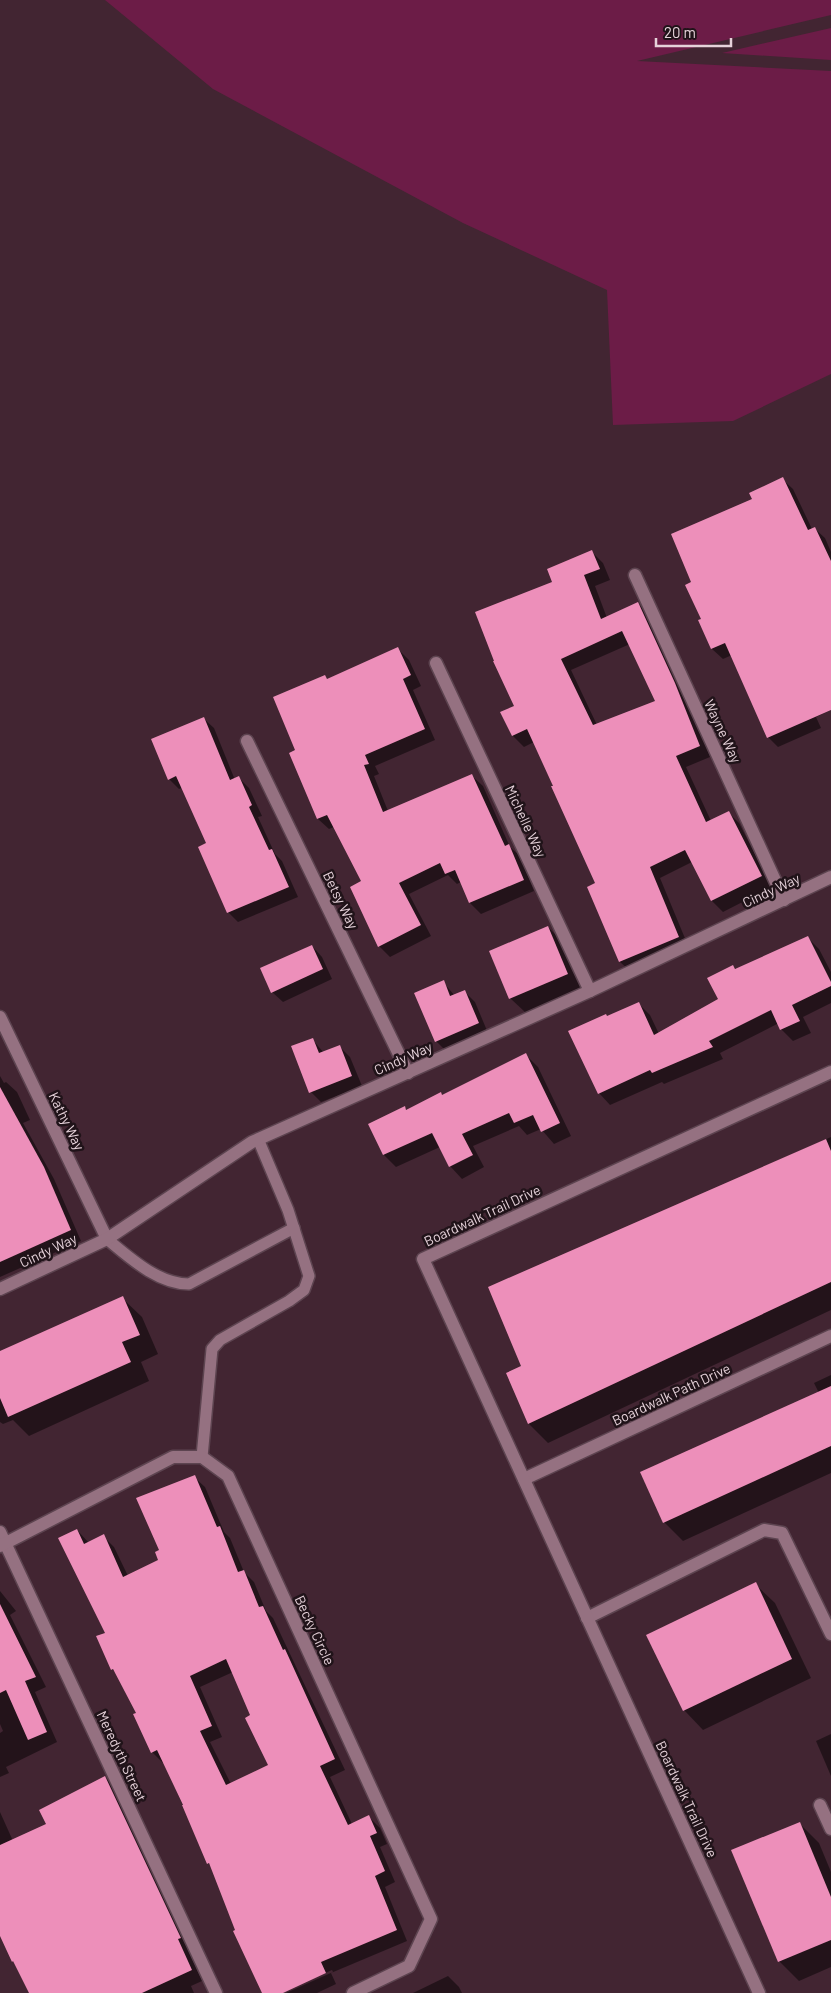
<svg xmlns="http://www.w3.org/2000/svg" width="831" height="1993" font-family="Barlow,sans-serif">
<style>
.green{fill:#6c1c47}
.shadow{fill:#0007;fill-rule:evenodd}
.building{fill:#ed8fba;fill-rule:evenodd}
.lines{fill:none;stroke-linecap:round;stroke-linejoin:round}
.lane-casing{stroke:#5d4450;stroke-width:14}
.street-casing{stroke:#5d4450;stroke-width:15}
.lane{stroke:#957181;stroke-width:11}
.street{stroke:#957181;stroke-width:12}
.labels{text-anchor:middle;dominant-baseline:central;stroke-width:5;stroke-linejoin:round;paint-order:stroke}
.street-label{font-size:14px;fill:#e6d2da;stroke:#201319}
</style>
<rect width="100%" height="100%" fill="#422532"/>
<g class="green">
<polygon points="105,0 831,0 831,15 637,61 831,71 831,374 733,421 613,425 607,290 463,223 213,89"/>
<polygon points="831,28 831,60 722,53"/>
</g>
<g class="shadow">
<polygon points="782,479 793,489 812,529 814,528 825,538 831,552 831,710 816,717 821,728 778,747 768,737 732,655 723,659 712,649 699,621 702,619 692,583 754,500"/>
<path d="M 592,552 L 603,563 L 610,580 L 595,586 L 607,618 L 638,604 L 649,614 L 686,695 L 710,757 L 686,767 L 711,821 L 728,812 L 739,823 L 772,887 L 723,912 L 712,901 L 692,862 L 660,878 L 689,948 L 631,972 L 620,962 L 596,884 L 534,742 L 524,747 L 513,736 L 502,713 L 515,707 L 553,583 ZM 630,644 L 657,702 L 597,725 L 571,670 Z"/>
<polygon points="398,649 409,660 421,686 413,690 435,740 375,766 379,774 374,776 388,811 472,776 483,786 510,847 520,856 534,891 481,914 470,903 461,882 457,884 448,875 409,894 431,936 390,957 379,946 363,882 334,827 329,829 318,819 297,751 324,676 328,680"/>
<polygon points="203,718 214,728 235,780 239,778 249,788 262,816 258,817 275,854 282,861 298,897 238,922 228,912 208,844 182,788 179,789 169,779"/>
<polygon points="548,927 563,942 583,989 526,1013 510,998"/>
<polygon points="808,938 819,949 831,972 831,1003 803,1017 811,1033 793,1041 781,1029 779,1023 720,1053 723,1059 664,1084 662,1082 610,1105 599,1093 608,1017 639,1004 650,1015 659,1034 719,1000 733,966 736,969"/>
<polygon points="312,946 322,957 332,979 283,1002 272,992"/>
<polygon points="443,982 455,996 465,992 475,1002 488,1033 446,1051 436,1041"/>
<polygon points="312,1039 324,1053 340,1047 350,1057 362,1086 321,1102 311,1092"/>
<polygon points="526,1055 538,1067 571,1136 554,1144 541,1129 527,1135 519,1126 473,1146 484,1167 462,1179 450,1166 440,1147 396,1167 384,1155 370,1124 405,1108 407,1111 443,1096"/>
<polygon points="0,1076 4,1083 6,1082 17,1092 30,1120 23,1123 54,1179 81,1241 0,1277"/>
<polygon points="831,1137 831,1310 548,1443 529,1424 523,1367 490,1288"/>
<polygon points="122,1298 142,1317 158,1354 141,1362 149,1381 29,1436 13,1420 3,1424 0,1422 0,1353"/>
<polygon points="831,1375 831,1473 683,1541 664,1522 819,1393 814,1383"/>
<path d="M 194,1477 L 205,1487 L 224,1532 L 230,1538 L 244,1572 L 254,1582 L 266,1611 L 273,1618 L 345,1770 L 330,1777 L 352,1824 L 369,1817 L 380,1828 L 387,1844 L 380,1847 L 395,1882 L 385,1887 L 407,1941 L 331,1973 L 336,1984 L 317,1993 L 286,1993 L 333,1972 L 332,1970 L 280,1993 L 263,1993 L 212,1867 L 208,1863 L 164,1762 L 163,1763 L 152,1752 L 137,1714 L 116,1673 L 112,1669 L 107,1633 L 77,1530 L 89,1543 L 103,1536 L 114,1547 L 128,1576 L 160,1560 L 160,1551 ZM 233,1672 L 252,1716 L 269,1766 L 231,1784 L 210,1742 L 222,1737 L 200,1687 Z"/>
<polygon points="755,1584 775,1603 811,1678 703,1730 684,1710"/>
<polygon points="0,1591 16,1611 10,1615 46,1687 35,1692 57,1742 6,1767 9,1773 0,1777 0,1733 3,1731 0,1724"/>
<polygon points="831,1734 831,1776 816,1741"/>
<polygon points="105,1777 116,1788 191,1949 188,1950 202,1981 191,1986 194,1993 31,1993 0,1934 0,1812 13,1841 48,1824"/>
<polygon points="799,1823 819,1843 831,1872 831,1967 799,1981 779,1961"/>
<polygon points="448,1976 459,1987 462,1993 413,1993"/>
</g>
<g class="building">
<polygon points="783,477 808,530 815,527 831,561 831,710 767,738 725,643 711,649 698,620 701,619 685,585 691,582 671,534 752,499 749,493"/>
<path d="M 592,550 L 600,569 L 584,575 L 601,619 L 638,602 L 675,683 L 700,746 L 676,756 L 706,822 L 729,811 L 762,876 L 711,901 L 685,850 L 650,867 L 679,937 L 619,962 L 587,887 L 595,883 L 551,786 L 553,786 L 527,729 L 512,736 L 500,712 L 514,706 L 493,661 L 494,661 L 475,612 L 552,582 L 547,569 ZM 622,631 L 655,701 L 593,725 L 561,659 Z"/>
<polygon points="398,647 411,675 403,679 425,729 365,755 369,764 364,765 383,812 472,774 505,846 509,844 524,880 469,903 455,870 445,874 440,863 399,883 421,925 378,947 350,887 361,881 327,815 317,819 289,753 295,750 273,697 325,675 327,679"/>
<polygon points="204,717 230,780 239,776 252,805 249,807 269,850 272,849 289,887 227,913 198,847 206,843 176,776 168,780 151,739"/>
<polygon points="548,926 568,974 509,999 489,951"/>
<polygon points="808,936 831,982 831,986 792,1005 800,1021 780,1030 771,1010 709,1041 713,1047 652,1073 650,1070 598,1094 568,1031 606,1014 607,1016 639,1002 654,1035 718,999 707,978 733,965 735,969"/>
<polygon points="312,945 323,969 271,993 260,968"/>
<polygon points="444,980 450,996 465,990 479,1023 435,1042 414,993"/>
<polygon points="313,1038 319,1053 340,1045 352,1076 309,1093 291,1046"/>
<polygon points="526,1053 560,1123 541,1132 533,1115 514,1123 509,1113 462,1134 473,1155 449,1167 432,1133 383,1155 368,1124 405,1106 406,1110 441,1092 442,1095"/>
<polygon points="0,1087 44,1167 71,1230 0,1262"/>
<polygon points="826,1139 831,1151 831,1282 528,1424 506,1373 521,1366 488,1287"/>
<polygon points="123,1296 140,1335 122,1342 131,1362 8,1417 0,1398 0,1351"/>
<polygon points="831,1386 831,1446 663,1523 640,1472"/>
<path d="M 195,1475 L 217,1527 L 220,1526 L 238,1572 L 244,1570 L 259,1607 L 263,1606 L 283,1650 L 285,1649 L 335,1759 L 320,1766 L 348,1825 L 369,1815 L 377,1833 L 370,1836 L 385,1871 L 375,1876 L 397,1930 L 321,1962 L 326,1973 L 283,1993 L 262,1993 L 233,1931 L 235,1930 L 209,1863 L 207,1864 L 182,1805 L 183,1805 L 157,1750 L 151,1753 L 133,1714 L 136,1713 L 113,1669 L 111,1670 L 96,1636 L 105,1633 L 58,1538 L 77,1529 L 84,1544 L 104,1534 L 123,1577 L 158,1560 L 155,1552 L 159,1550 L 136,1498 ZM 226,1659 L 250,1715 L 245,1718 L 268,1765 L 226,1785 L 200,1731 L 212,1726 L 190,1676 Z"/>
<polygon points="756,1582 792,1659 683,1711 646,1635"/>
<polygon points="0,1604 36,1677 25,1681 47,1732 28,1740 6,1690 0,1693"/>
<polygon points="105,1776 180,1936 181,1938 178,1939 192,1970 142,1993 29,1993 13,1961 12,1962 0,1936 0,1845 46,1824 39,1810"/>
<polygon points="800,1822 831,1897 831,1940 778,1962 731,1850"/>
</g>
<g class="lines">
<defs>
<g id="lane">
<path d="M 107,1239 C 130,1258 158,1284 189,1284 L 294,1228"/>
<polyline points="202,1457 212,1349 220,1340 289,1301 304,1290 309,1276 288,1210 258,1139"/>
</g>
<g id="street">
<polyline points="635,575 784,900"/>
<polyline points="436,663 590,991"/>
<polyline points="247,741 408,1073"/>
<polyline points="0,1017 107,1239"/>
<polyline points="0,1289 107,1239 252,1142 590,991 831,877"/>
<polyline points="524,1479 831,1336"/>
<polyline points="0,1532 216,1993"/>
<polyline points="0,1546 173,1457 202,1457 228,1476 431,1919 409,1966 353,1993"/>
<polyline points="587,1618 764,1530 782,1533 831,1634"/>
<polyline points="820,1805 831,1829"/>
<polyline points="759,1993 423,1259 831,1072"/>
</g>
</defs>
<use href="#lane" class="lane-casing"/>
<use href="#street" class="street-casing"/>
<use href="#lane" class="lane"/>
<use href="#street" class="street"/>
</g>
<g class="labels">
<g class="street-label">
<text transform="translate(723 731) rotate(65)">Wayne Way</text>
<text transform="translate(526 821) rotate(65)">Michelle Way</text>
<text transform="translate(771 890) rotate(-25)">Cindy Way</text>
<text transform="translate(341 900) rotate(64)">Betsy Way</text>
<text transform="translate(403 1058) rotate(-24)">Cindy Way</text>
<text transform="translate(67 1121) rotate(64)">Kathy Way</text>
<text transform="translate(482 1215) rotate(-25)">Boardwalk Trail Drive</text>
<text transform="translate(48 1250) rotate(-25)">Cindy Way</text>
<text transform="translate(671 1394) rotate(-25)">Boardwalk Path Drive</text>
<text transform="translate(315 1630) rotate(65)">Becky Circle</text>
<text transform="translate(122 1756) rotate(65)">Meredyth Street</text>
<text transform="translate(687 1799) rotate(65)">Boardwalk Trail Drive</text>
</g>
</g>
<path d="M656 38v8h75v-8" fill="none" stroke="#e6d2da" stroke-width="2.5"/>
<text x="664" y="38" font-size="15" fill="#e6d2da" stroke="#201319" stroke-width="4" paint-order="stroke">20 m</text>
</svg>
